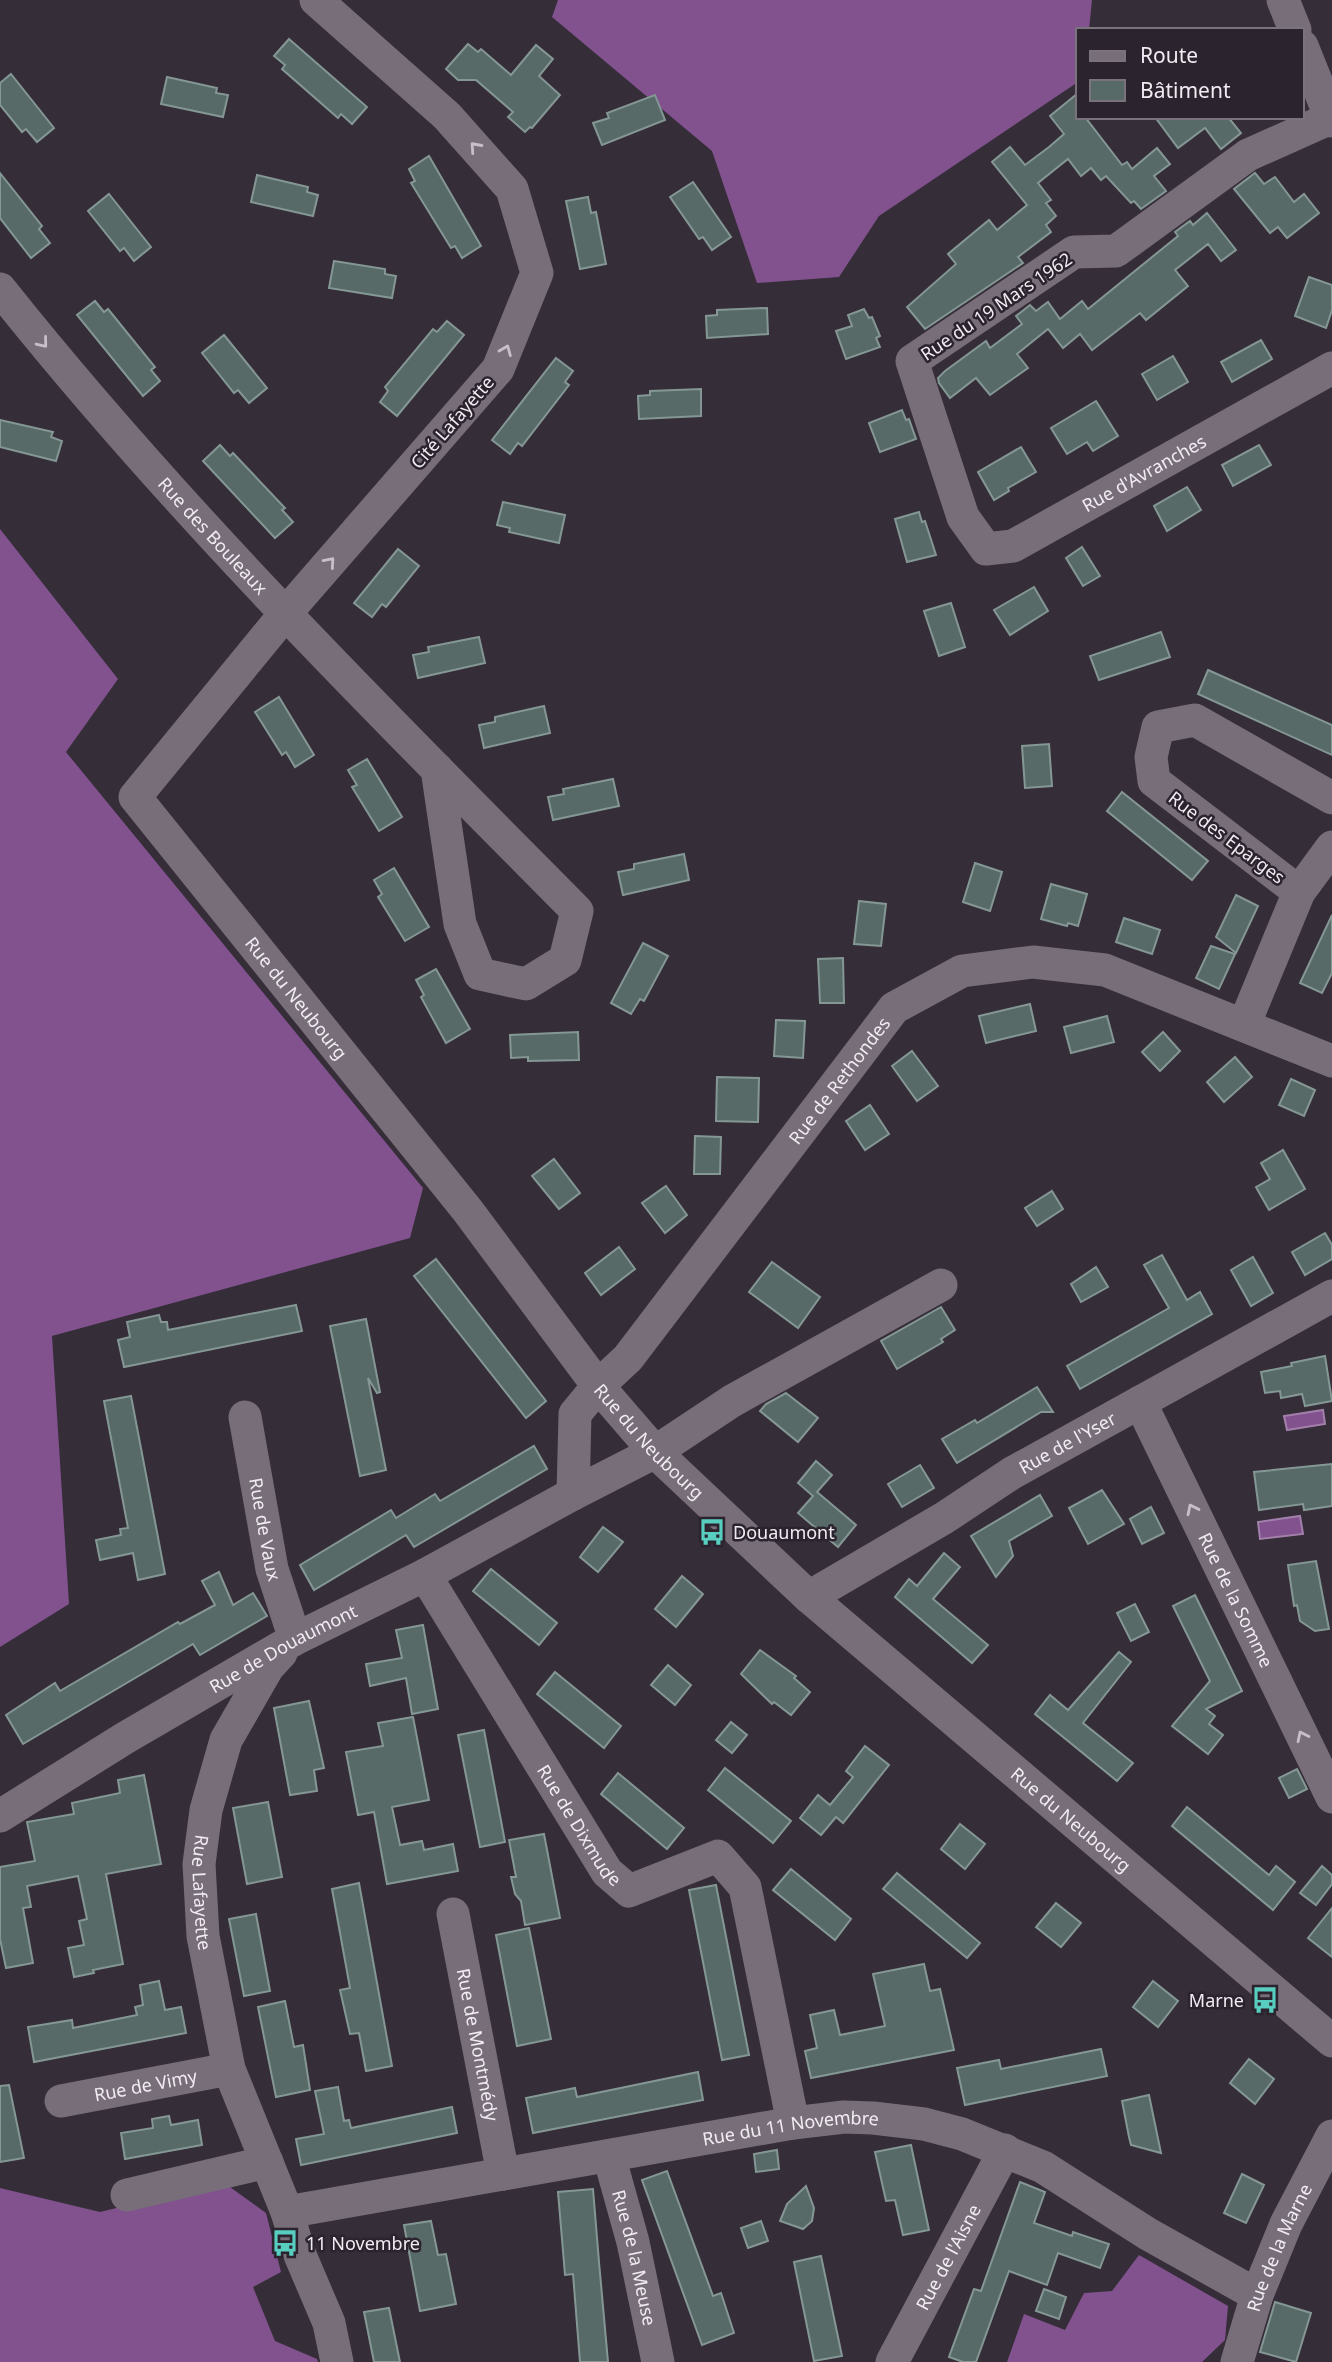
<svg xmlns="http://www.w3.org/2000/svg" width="1332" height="2362" font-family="'Noto Sans',sans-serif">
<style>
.forest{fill:#81528e}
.water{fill:#81528d;stroke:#a380ab;stroke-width:2}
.building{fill:#586a67;stroke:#849794;stroke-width:2}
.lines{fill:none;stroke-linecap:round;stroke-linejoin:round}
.minor{stroke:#786e7a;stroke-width:33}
.oneway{stroke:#c7bfc8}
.labels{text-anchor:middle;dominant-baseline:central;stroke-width:5;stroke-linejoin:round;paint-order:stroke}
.street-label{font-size:18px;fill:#f1ebf2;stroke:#2b232e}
.poi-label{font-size:18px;fill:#f1ebf2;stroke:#2b232e;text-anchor:start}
</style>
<rect width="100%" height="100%" fill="#352d38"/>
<g class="forest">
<polygon points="558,0 1092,0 1089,30 1078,30 1078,82 879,216 839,277 757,283 712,151 552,17"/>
<polygon points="0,529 118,679 66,752 423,1188 410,1238 52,1336 69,1604 0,1647"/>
<polygon points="223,2182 266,2213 281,2272 253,2287 275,2341 317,2359 318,2362 0,2362 0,2188 100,2212"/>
<polygon points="1139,2255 1228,2306 1225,2340 1202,2362 1007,2362 1024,2314 1065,2330 1084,2293 1112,2291"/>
</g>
<g class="water">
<polygon points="1323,1410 1325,1424 1287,1430 1284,1416"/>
<polygon points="1300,1516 1303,1534 1260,1539 1258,1522"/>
</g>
<g class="building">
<polygon points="289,39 367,107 352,124 341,114 338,118 282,69 285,65 274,56"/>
<polygon points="468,44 478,52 481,49 511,75 536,45 553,59 539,76 560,95 532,128 530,127 525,132 508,117 513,112 476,80 458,80 446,69"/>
<polygon points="11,74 54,128 37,142 26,129 22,132 0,105 0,83"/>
<polygon points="167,77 217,88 216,93 228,95 223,117 161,104"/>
<polygon points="1078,93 1078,117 1085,117 1122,165 1127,162 1132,169 1157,148 1170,164 1154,176 1166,191 1141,209 1134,201 1131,203 1106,176 1101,180 1091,168 1081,176 1068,159 1038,183 1051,200 1046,203 1056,216 1046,225 1051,232 1018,257 1023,263 925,329 907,307 956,264 948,254 989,220 997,230 1027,205 992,162 1010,147 1025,165 1049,147 1064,134 1050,116"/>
<polygon points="655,95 665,120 602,145 593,123 609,118 607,113"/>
<polygon points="1155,117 1228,117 1241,133 1221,149 1205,128 1178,148"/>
<polygon points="429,156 481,246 462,258 455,246 451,248 411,183 415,181 409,169"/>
<polygon points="0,173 42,226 39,229 50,243 31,258 0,218"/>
<polygon points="1255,173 1264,184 1275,177 1294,202 1304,194 1319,213 1287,238 1278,227 1270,233 1234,189"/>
<polygon points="257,175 308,187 307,192 318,195 313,216 251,202"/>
<polygon points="693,182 731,237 712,250 703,237 699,239 670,197"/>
<polygon points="109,194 151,247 134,261 124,248 120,251 88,211"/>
<polygon points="588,197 591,213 596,212 606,264 580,269 566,201"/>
<polygon points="1207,213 1236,250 1221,261 1208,244 1175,270 1188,286 1146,320 1140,313 1092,350 1080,334 1063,348 1048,329 1017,354 1028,368 990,395 976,378 950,398 939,383 938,378 945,371 986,341 990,348 1022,324 1016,316 1030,305 1036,311 1048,302 1060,319 1082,301 1088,309 1178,236 1175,232 1190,221 1193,225"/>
<polygon points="334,261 385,269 385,274 396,276 392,298 329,288"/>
<polygon points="1309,277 1332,285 1332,310 1326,328 1295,316"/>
<polygon points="95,301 104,312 108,309 155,367 151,370 160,381 143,396 77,315"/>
<polygon points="767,308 768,334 707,338 706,316 717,315 717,310"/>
<polygon points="864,309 869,318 872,317 880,336 876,338 880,347 846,359 836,331 852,326 848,315"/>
<polygon points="447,321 464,335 397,416 380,402 388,391 385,387 433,329 437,332"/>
<polygon points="224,335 267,388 249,403 238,390 234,393 202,353"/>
<polygon points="1261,340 1272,359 1232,382 1221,362"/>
<polygon points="1173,356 1188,382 1157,400 1142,374"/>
<polygon points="556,358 573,371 565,382 569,385 522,446 518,443 510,454 492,440"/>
<polygon points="701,389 701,416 639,419 638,396 650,395 650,391"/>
<polygon points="1096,401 1118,436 1093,451 1087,442 1067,454 1051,428"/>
<polygon points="902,410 906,420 909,419 916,439 880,452 869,423"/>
<polygon points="0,420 53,432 51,437 62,441 56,461 0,447"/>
<polygon points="220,445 230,456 233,453 285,508 282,510 293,522 275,538 203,461"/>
<polygon points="1259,445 1271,465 1233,486 1222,465"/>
<polygon points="1021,447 1036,472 1008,488 1009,491 994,500 978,472"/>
<polygon points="1187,487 1201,510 1167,531 1154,506"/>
<polygon points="503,502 565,515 559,543 509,532 510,528 497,525"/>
<polygon points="919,512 922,522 925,521 936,555 907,562 895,519"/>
<polygon points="1082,547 1100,576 1083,586 1066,558"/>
<polygon points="398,549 419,566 386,607 382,604 372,617 354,603"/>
<polygon points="1034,587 1048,611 1010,635 994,610"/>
<polygon points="951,603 965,647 939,656 924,611"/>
<polygon points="1161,632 1170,657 1099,680 1090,656"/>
<polygon points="479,637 485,663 418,678 413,655 429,652 428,647"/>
<polygon points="1208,670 1332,725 1332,755 1198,694"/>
<polygon points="279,697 314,755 295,767 286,752 282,755 255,712"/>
<polygon points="544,706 550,733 484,748 479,725 495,722 495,717"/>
<polygon points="1049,744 1052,786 1025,788 1022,746"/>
<polygon points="367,759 402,817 379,831 352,787 357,785 348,770"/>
<polygon points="613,779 619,806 553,820 548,797 564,794 563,789"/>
<polygon points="1122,792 1208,861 1192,880 1107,811"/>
<polygon points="684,854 689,880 623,895 618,872 634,869 634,864"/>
<polygon points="975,863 1002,872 990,911 963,902"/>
<polygon points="394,868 429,927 405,941 378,897 382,894 374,880"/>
<polygon points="1051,884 1087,894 1078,926 1068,923 1067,926 1041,919"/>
<polygon points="1236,895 1258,906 1236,953 1216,937"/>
<polygon points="859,901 886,904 881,946 854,944"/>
<polygon points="1332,915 1332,973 1322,993 1300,983"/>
<polygon points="1124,918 1160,930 1152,954 1116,942"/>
<polygon points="643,943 668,956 644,1001 640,999 631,1014 611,1003"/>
<polygon points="1211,946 1235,954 1219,989 1196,978"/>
<polygon points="843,958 844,1003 820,1003 818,959"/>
<polygon points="436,969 470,1029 446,1043 421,997 424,995 416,980"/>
<polygon points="1030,1004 1036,1031 986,1043 979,1016"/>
<polygon points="1107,1016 1114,1042 1071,1053 1064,1027"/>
<polygon points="776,1020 805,1021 803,1058 774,1056"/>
<polygon points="578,1032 579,1060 528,1061 528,1057 511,1058 510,1035"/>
<polygon points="1163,1032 1180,1051 1160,1071 1142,1052"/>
<polygon points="912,1051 938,1086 917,1101 892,1066"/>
<polygon points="1235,1057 1252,1077 1224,1102 1207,1082"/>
<polygon points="717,1077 759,1078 758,1122 716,1121"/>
<polygon points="1291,1079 1315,1090 1304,1116 1279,1105"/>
<polygon points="870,1105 889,1134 865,1150 846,1121"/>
<polygon points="695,1136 721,1137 720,1174 694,1174"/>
<polygon points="1283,1150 1305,1189 1269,1210 1256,1187 1270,1179 1261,1163"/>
<polygon points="554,1159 580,1193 559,1209 532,1176"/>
<polygon points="666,1186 687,1215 665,1233 642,1203"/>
<polygon points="1052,1191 1063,1209 1037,1226 1025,1208"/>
<polygon points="1325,1233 1332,1245 1332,1259 1305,1275 1292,1252"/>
<polygon points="619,1247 635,1269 601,1295 585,1273"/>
<polygon points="1162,1255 1187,1300 1200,1292 1212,1314 1080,1389 1067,1366 1169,1308 1144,1265"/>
<polygon points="1253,1257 1273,1293 1251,1306 1231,1270"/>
<polygon points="436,1259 546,1401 526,1418 414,1276"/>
<polygon points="772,1262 820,1297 798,1328 749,1292"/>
<polygon points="1096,1267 1108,1287 1081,1302 1071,1284"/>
<polygon points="296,1305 302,1331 124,1367 118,1340 130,1337 127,1322 159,1315 161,1322 167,1322 168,1330"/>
<polygon points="941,1307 955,1330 941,1339 943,1342 897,1369 881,1341"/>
<polygon points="366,1319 380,1392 377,1393 368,1378 386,1470 360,1476 330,1326"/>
<polygon points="1325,1356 1332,1401 1305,1406 1302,1394 1281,1398 1280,1391 1265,1393 1261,1372 1292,1366 1291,1363"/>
<polygon points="1037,1387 1053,1412 1041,1412 957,1463 942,1439 975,1420 977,1423"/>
<polygon points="786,1393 818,1418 798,1442 760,1411 766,1404"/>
<polygon points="131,1396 165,1574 138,1580 133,1553 100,1560 96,1540 121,1535 120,1529 128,1528 104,1401"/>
<polygon points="534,1446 547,1469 414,1547 406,1535 314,1590 300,1565 391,1510 396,1518 435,1494 440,1501"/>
<polygon points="816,1461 832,1475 817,1492 856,1525 838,1547 798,1513 813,1496 798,1483"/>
<polygon points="1332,1464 1332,1506 1304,1510 1303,1504 1259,1510 1254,1472"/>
<polygon points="920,1465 934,1488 902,1507 888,1484"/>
<polygon points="1102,1490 1124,1524 1088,1544 1069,1508"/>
<polygon points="1040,1495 1052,1516 1009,1541 1013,1556 996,1577 971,1536"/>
<polygon points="1151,1507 1164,1533 1142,1544 1130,1519"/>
<polygon points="603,1527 623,1542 598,1572 580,1557"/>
<polygon points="944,1553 960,1567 933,1599 988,1645 972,1663 895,1597 909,1579 917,1586"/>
<polygon points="1316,1561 1329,1629 1315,1631 1300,1621 1297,1605 1294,1606 1288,1565"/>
<polygon points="491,1569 557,1623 539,1645 473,1591"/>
<polygon points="219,1572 233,1605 253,1593 267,1616 200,1655 193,1644 23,1744 6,1715 55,1683 60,1691 178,1622 180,1624 215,1605 202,1581"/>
<polygon points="682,1576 703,1594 676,1627 655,1609"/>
<polygon points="1195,1595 1242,1691 1206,1709 1215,1716 1209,1724 1223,1735 1208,1754 1172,1726 1210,1681 1173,1606"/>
<polygon points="1135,1604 1149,1632 1131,1641 1117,1613"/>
<polygon points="423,1625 438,1709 412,1714 406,1678 370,1686 366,1664 402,1658 396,1630"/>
<polygon points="760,1650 796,1676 794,1678 810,1692 791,1715 774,1702 772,1704 741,1674"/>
<polygon points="1119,1652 1131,1662 1083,1723 1133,1763 1117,1781 1035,1714 1050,1695 1068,1710"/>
<polygon points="668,1665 691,1685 675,1705 651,1685"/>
<polygon points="555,1672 621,1726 604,1748 537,1694"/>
<polygon points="309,1701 324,1768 314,1770 317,1791 290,1795 274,1708"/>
<polygon points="413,1717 429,1800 392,1807 400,1845 422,1841 424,1850 453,1844 458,1871 387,1884 374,1812 358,1815 346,1752 383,1746 378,1723"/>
<polygon points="731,1722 747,1735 732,1753 716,1740"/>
<polygon points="484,1730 505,1842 480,1847 458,1735"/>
<polygon points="865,1746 889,1765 843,1823 836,1817 821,1835 800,1818 818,1795 830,1805 853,1777 846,1771"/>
<polygon points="725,1768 791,1821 773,1843 708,1790"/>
<polygon points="1297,1769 1307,1789 1289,1798 1279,1778"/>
<polygon points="618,1773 684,1828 667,1849 601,1794"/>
<polygon points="144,1775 161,1864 106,1874 123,1964 93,1970 94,1973 74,1977 68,1948 84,1945 79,1921 87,1919 78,1876 27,1886 31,1907 23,1908 33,1963 6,1968 0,1939 0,1867 35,1861 27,1822 74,1814 72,1803 120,1793 118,1780"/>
<polygon points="268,1802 282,1877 247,1884 233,1808"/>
<polygon points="1187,1807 1269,1875 1276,1866 1295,1882 1273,1910 1172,1826"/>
<polygon points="960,1824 985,1844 965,1869 941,1849"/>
<polygon points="544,1834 560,1918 525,1925 521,1901 515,1894 511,1877 516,1877 509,1840"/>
<polygon points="1322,1866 1332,1875 1332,1884 1316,1905 1300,1893"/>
<polygon points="791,1869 851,1919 835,1940 773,1890"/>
<polygon points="897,1873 980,1943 967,1958 883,1889"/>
<polygon points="359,1883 392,2066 366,2071 359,2033 350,2034 340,1990 350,1988 332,1889"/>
<polygon points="716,1885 749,2055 722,2060 689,1890"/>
<polygon points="1056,1903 1081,1923 1061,1947 1036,1927"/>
<polygon points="1332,1908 1332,1957 1308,1938"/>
<polygon points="256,1914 270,1991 244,1996 229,1919"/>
<polygon points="529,1928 551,2039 517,2046 496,1935"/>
<polygon points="924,1964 930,1991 940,1989 954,2050 811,2078 805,2051 817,2048 810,2015 834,2010 840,2035 885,2026 873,1974"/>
<polygon points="159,1981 165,2010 181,2007 186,2033 34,2062 28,2027 72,2020 73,2028 137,2015 135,2007 143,2005 140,1985"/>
<polygon points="1153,1981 1178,2001 1158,2027 1133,2007"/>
<polygon points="285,2001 294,2047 303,2045 310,2090 276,2097 258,2007"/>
<polygon points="1101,2049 1107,2076 965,2105 957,2068 999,2060 1001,2069"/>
<polygon points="1249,2059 1274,2079 1255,2104 1230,2083"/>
<polygon points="698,2072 703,2100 533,2133 526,2098 575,2088 577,2097"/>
<polygon points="9,2085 24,2158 0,2162 0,2086"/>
<polygon points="338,2087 344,2121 349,2120 351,2128 452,2107 457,2133 301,2165 296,2139 324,2134 315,2091"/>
<polygon points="1149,2095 1161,2153 1131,2145 1129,2137 1122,2101"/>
<polygon points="169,2116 171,2125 198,2120 202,2145 125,2159 121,2133 153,2128 152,2119"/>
<polygon points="911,2145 929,2230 903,2235 895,2200 886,2201 875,2152"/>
<polygon points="777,2150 779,2169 756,2172 754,2154"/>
<polygon points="667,2171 713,2296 721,2293 734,2333 702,2345 642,2180"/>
<polygon points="1242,2174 1264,2185 1246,2223 1224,2213"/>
<polygon points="1020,2182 1045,2192 1034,2223 1072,2236 1073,2232 1109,2244 1100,2268 1058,2253 1047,2285 1009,2271 976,2362 963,2362 949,2357 974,2289 981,2291"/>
<polygon points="806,2186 814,2208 812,2221 803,2229 780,2221 787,2204"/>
<polygon points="593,2189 599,2262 608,2362 580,2362 573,2274 565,2275 558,2192"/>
<polygon points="431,2221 438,2255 446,2254 456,2304 420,2311 404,2225"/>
<polygon points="761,2221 768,2241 748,2248 741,2228"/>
<polygon points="821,2256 842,2356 814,2361 794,2262"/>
<polygon points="1044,2289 1066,2297 1059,2319 1036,2311"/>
<polygon points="1275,2302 1311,2313 1296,2362 1260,2352"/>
<polygon points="389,2308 400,2362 374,2362 364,2312"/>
</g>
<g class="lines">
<g class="minor">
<path id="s1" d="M 316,0 L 447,116 L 512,189 L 537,273 L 498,369 L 285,614 L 135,797 L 468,1211 L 598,1386 L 655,1452 L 809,1597 L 1332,2041"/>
<polyline points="1283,0 1295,30"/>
<polyline points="1302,46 1332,121"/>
<path id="s2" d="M 1331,118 L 1248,155 L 1116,251 L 1074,252 L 912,361 L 963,517 L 986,549 L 1013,546 L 1332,368"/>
<path id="s3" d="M 0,289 C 176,510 378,710 577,911 L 565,960 L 526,984 L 480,974 L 460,924 L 437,769"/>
<polyline points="1299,892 1332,847"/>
<polyline points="1244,1025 1299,892 1154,781 1151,757 1158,727 1195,720 1332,798"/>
<path id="s4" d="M 1140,1402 L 1332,1797"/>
<path id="s5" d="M 245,1417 L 272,1569 L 295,1639"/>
<path id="s6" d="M 573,1494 L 575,1414 L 598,1386 L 628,1358 L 894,1008 L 962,971 L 1033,962 L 1105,970 L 1332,1061"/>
<path id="s7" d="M 425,1575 L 607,1872 L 629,1891 L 718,1856 L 745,1887 L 793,2123"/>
<path id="s8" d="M 809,1597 L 944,1518 L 1012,1473 L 1332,1296"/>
<path id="s9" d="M 281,1653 L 268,1667 L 226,1740 L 206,1810 L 199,1864 L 203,1936 L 229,2069 L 287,2212 L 300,2255 L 329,2323 L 337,2362"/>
<path id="s10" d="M 0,1816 L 125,1738 L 295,1639 L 425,1575 L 573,1494 L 655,1452 L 732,1401 L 941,1285"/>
<path id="s11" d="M 453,1914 L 503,2174"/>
<path id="s12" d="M 61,2101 L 229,2069"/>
<path id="s13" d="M 609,2156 L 633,2242 L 658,2362"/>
<polyline points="127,2195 267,2162"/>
<path id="s14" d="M 287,2212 L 793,2123 L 844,2117 L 873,2118 L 924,2124 L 962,2134 L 1043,2167 L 1148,2234 L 1257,2295"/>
<path id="s15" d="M 892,2362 L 1005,2150"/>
<path id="s16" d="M 1237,2362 L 1257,2295 L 1286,2224 L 1332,2136"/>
</g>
</g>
<defs><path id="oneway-chevron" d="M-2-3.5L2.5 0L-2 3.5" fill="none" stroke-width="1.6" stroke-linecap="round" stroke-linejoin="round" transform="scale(1.75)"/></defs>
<g class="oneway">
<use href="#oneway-chevron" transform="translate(475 147) rotate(-132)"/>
<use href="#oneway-chevron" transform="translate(43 343) rotate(51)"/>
<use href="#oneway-chevron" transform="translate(506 350) rotate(-68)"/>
<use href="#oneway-chevron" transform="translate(330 562) rotate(-49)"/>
<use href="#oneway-chevron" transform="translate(1192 1509) rotate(-116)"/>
<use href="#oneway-chevron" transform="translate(1302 1736) rotate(-116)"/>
</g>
<defs>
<symbol id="bus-bare" viewBox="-9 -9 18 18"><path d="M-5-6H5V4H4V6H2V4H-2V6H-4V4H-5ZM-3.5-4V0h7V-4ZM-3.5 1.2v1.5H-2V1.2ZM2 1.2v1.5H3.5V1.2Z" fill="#58cec0" stroke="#2b232e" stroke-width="2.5" paint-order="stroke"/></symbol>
</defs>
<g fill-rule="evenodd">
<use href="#bus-bare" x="693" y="1513" width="38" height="38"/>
<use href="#bus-bare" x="1246" y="1981" width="38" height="38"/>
<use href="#bus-bare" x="266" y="2224" width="38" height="38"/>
</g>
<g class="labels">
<g class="street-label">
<text transform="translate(996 306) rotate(-34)">Rue du 19 Mars 1962</text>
<text transform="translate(452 422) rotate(-49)">Cité Lafayette</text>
<text stroke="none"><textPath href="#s2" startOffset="872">Rue d'Avranches</textPath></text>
<text stroke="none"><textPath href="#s3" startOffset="326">Rue des Bouleaux</textPath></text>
<text transform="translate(1227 837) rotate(37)">Rue des Eparges</text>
<text stroke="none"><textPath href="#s1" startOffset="1283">Rue du Neubourg</textPath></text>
<text stroke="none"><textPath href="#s6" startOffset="506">Rue de Rethondes</textPath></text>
<text stroke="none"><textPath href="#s1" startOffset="1850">Rue du Neubourg</textPath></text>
<text stroke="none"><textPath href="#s8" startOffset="301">Rue de l'Yser</textPath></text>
<text stroke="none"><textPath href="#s5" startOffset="114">Rue de Vaux</textPath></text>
<text stroke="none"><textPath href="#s4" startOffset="220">Rue de la Somme</textPath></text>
<text stroke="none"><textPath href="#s10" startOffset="329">Rue de Douaumont</textPath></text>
<text stroke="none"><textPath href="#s1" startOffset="2417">Rue du Neubourg</textPath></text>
<text stroke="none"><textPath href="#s7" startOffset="294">Rue de Dixmude</textPath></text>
<text stroke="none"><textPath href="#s9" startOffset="259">Rue Lafayette</textPath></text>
<text stroke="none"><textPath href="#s11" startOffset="133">Rue de Montmédy</textPath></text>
<text stroke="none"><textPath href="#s12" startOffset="86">Rue de Vimy</textPath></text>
<text stroke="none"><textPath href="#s14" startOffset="511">Rue du 11 Novembre</textPath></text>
<text stroke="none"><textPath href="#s16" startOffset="122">Rue de la Marne</textPath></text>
<text stroke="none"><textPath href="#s15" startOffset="119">Rue de l'Aisne</textPath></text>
<text stroke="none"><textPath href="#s13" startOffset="105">Rue de la Meuse</textPath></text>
</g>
<g class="poi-label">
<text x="733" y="1532">Douaumont</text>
<text x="1244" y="2000" text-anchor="end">Marne</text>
<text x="306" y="2243">11 Novembre</text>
</g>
</g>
<rect x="1076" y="28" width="228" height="91" fill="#2b232e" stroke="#7a737c" stroke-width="2"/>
<rect x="1090" y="51" width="35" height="10" fill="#786e7a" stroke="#7a737c" stroke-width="2"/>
<text x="1140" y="63" font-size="21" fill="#f1ebf2">Route</text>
<rect x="1090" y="80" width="35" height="21" fill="#586a67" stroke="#7a737c" stroke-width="2"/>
<text x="1140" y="98" font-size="21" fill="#f1ebf2">Bâtiment</text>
</svg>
